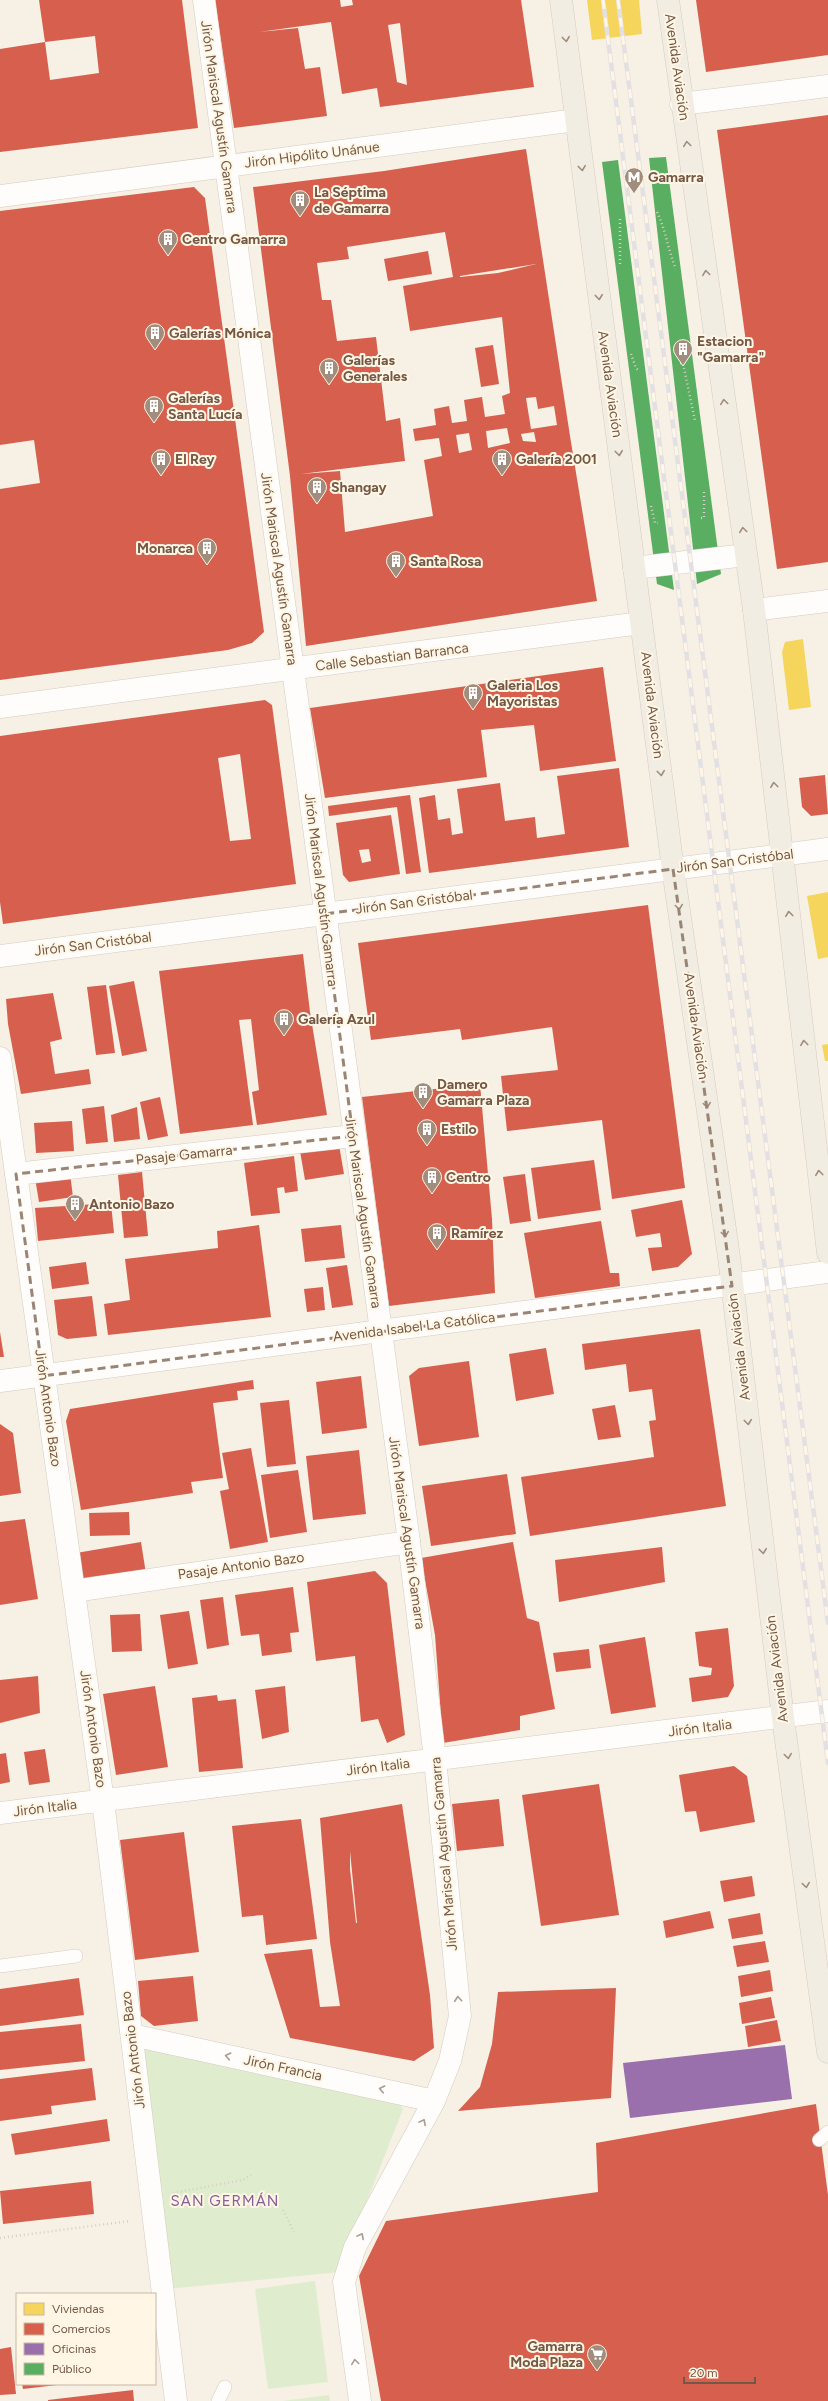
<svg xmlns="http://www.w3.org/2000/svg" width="828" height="2401" font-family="Figtree,sans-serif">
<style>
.green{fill:#dfedce}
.homes{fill:#f6d55c}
.shops{fill:#d6604d;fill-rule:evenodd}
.offices{fill:#9970ab}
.public{fill:#5aae61}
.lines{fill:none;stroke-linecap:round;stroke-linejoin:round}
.lane-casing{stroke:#d5cbc0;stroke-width:14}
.street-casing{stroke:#d5cbc0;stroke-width:23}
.primary-casing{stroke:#d5cbc2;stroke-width:23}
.path{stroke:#d7cfc8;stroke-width:2.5;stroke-dasharray:1 3;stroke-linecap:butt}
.lane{stroke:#fefdfb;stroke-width:13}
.street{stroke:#fefdfb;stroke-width:22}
.primary{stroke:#f2ede2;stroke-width:22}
.rail-casing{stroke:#e3e0e3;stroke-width:4.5}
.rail{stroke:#fff6e5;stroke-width:3;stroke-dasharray:9;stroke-linecap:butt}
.oneway{stroke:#9f8c7c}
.oneway2{stroke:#ab9a8e}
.marked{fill:none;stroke:#9a8575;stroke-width:3;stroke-dasharray:8 5;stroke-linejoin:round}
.labels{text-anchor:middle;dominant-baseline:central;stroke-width:4;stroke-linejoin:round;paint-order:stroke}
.street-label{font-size:14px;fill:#735845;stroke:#fff6e5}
.poi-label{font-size:14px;font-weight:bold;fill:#735845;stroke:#fff6e5;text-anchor:start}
.neighbourhood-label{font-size:15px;letter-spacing:1px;fill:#886097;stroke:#fff6e5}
</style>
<rect width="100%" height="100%" fill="#f6f0e5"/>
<g class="green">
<polygon points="136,2043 400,2102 403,2109 339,2272 167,2289"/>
<polygon points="315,2281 328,2382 268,2389 255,2289"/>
<polygon points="329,2395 330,2401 283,2401"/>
</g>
<g class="homes">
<polygon points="587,0 639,0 642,34 592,40"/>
<polygon points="803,639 811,707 789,710 782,652 785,642"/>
<polygon points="828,892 828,957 818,959 807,896"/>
<polygon points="828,1044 828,1061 825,1061 822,1045"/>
</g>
<g class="shops">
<path d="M 39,0 L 182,0 L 198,128 L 0,152 L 0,49 L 45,42 ZM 95,36 L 99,73 L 50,80 L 45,42 Z"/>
<path d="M 215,0 L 340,0 L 341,7 L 353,5 L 352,0 L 521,0 L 534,87 L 380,107 L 377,88 L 342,94 L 331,22 L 259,32 L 298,28 L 305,69 L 320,67 L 327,116 L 234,128 ZM 400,23 L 407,85 L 397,82 L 388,25 Z"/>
<polygon points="696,0 828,0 828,55 706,72"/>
<polygon points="828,115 828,562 777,569 717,130"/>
<path d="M 526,149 L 570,436 L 563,437 L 570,436 L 597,601 L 306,646 L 290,476 L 253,187 L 384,171 ZM 445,232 L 453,277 L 403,286 L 410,331 L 502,317 L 510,393 L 502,396 L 505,414 L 485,417 L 482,397 L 464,400 L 467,421 L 452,423 L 449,406 L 434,409 L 436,425 L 413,429 L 415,441 L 439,438 L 442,456 L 424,460 L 433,516 L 345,532 L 340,471 L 301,474 L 405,461 L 400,418 L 386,421 L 376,337 L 337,341 L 331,300 L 322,300 L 317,263 L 349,259 L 347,247 ZM 536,264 L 498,273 L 460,277 L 460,276 ZM 536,397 L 538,409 L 554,406 L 557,425 L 531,429 L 526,398 ZM 507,428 L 510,443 L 488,448 L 486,431 ZM 534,432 L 536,442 L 523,441 L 521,434 ZM 469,433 L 472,450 L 459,453 L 456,435 Z"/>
<polygon points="194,187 205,198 264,632 252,643 228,650 0,680 0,489 40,483 34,440 0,445 0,211"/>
<polygon points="428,251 432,274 388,281 384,259"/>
<polygon points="493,345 499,384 481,387 475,348"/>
<polygon points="603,667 616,761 540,771 534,725 481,730 487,777 325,798 310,708"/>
<path d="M 265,700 L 272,705 L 296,884 L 3,924 L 0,902 L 0,736 ZM 240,754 L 251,839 L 230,841 L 218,758 Z"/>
<polygon points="619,768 629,847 429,873 419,798 435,795 438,820 450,818 452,835 463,833 457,789 500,783 505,821 535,817 537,838 565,834 557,776"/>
<polygon points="825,775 828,814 811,816 802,807 799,778"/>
<polygon points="410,795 421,872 406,874 397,807 329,816 328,806"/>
<path d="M 391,815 L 400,874 L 349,882 L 343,875 L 336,823 ZM 369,849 L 371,861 L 362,863 L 359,850 Z"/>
<polygon points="648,905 685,1188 612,1199 602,1120 507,1131 501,1076 558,1070 552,1027 462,1040 460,1029 371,1040 358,943"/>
<polygon points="303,954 310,1012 327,1115 257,1125 252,1092 259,1090 251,1019 239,1020 253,1125 180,1134 159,971"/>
<polygon points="134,981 147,1051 122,1056 109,986"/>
<polygon points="106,985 115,1053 96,1055 87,987"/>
<polygon points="53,993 62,1039 50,1042 55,1074 89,1069 91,1084 21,1094 8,1024 6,999"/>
<polygon points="480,1084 492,1219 495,1293 389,1306 362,1097"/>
<polygon points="160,1097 168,1136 148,1140 140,1102"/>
<polygon points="104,1106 108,1142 86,1144 82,1109"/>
<polygon points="137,1107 140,1139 114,1142 111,1115"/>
<polygon points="72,1121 74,1151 36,1153 34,1123"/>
<polygon points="339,1145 344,1174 305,1180 300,1151"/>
<polygon points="294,1156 298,1191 285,1193 284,1187 277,1188 280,1213 251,1216 244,1163"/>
<polygon points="594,1160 601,1210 538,1219 531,1168"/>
<polygon points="142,1172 148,1236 124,1238 118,1175"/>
<polygon points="70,1173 73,1197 39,1202 35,1178"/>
<polygon points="525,1174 531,1221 510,1224 503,1177"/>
<polygon points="682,1200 692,1254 678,1267 652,1271 648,1248 662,1247 660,1233 636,1237 631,1210"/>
<polygon points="111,1203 114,1233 38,1241 35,1208"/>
<polygon points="601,1221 610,1273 619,1273 620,1286 535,1298 524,1233"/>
<polygon points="259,1225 271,1317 108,1335 104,1304 130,1300 125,1259 218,1248 217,1231"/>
<polygon points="341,1225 345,1258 305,1262 301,1229"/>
<polygon points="86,1262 89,1284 52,1289 49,1267"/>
<polygon points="347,1265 353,1305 332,1308 326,1268"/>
<polygon points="323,1287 325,1310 307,1312 304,1289"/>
<polygon points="92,1296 97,1336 67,1339 58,1335 54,1300"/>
<polygon points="700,1329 726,1506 530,1536 521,1477 654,1457 649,1421 656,1420 652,1389 629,1392 626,1364 585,1370 582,1344"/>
<polygon points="0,1332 4,1357 0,1357"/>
<polygon points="546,1348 554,1394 516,1401 509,1354"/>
<polygon points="469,1361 479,1437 419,1446 409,1376 419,1368"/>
<polygon points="361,1376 367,1428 322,1434 316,1382"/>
<polygon points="253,1380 254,1389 237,1391 238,1400 213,1403 223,1478 191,1482 193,1493 81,1510 66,1421 70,1409"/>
<polygon points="289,1400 296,1464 267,1467 260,1403"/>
<polygon points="615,1405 621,1437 598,1440 592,1409"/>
<polygon points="0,1424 13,1433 21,1493 0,1496"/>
<polygon points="251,1448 268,1542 230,1549 220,1491 229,1489 222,1453"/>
<polygon points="359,1450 366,1514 313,1520 306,1456"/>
<polygon points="298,1470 307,1532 270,1538 261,1475"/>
<polygon points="507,1474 516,1534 431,1546 422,1486"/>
<polygon points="129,1512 130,1535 90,1536 89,1513"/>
<polygon points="25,1519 38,1599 0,1605 0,1522"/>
<polygon points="141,1542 146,1574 81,1585 76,1553"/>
<polygon points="513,1542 527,1618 539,1622 555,1709 520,1716 520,1730 443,1743 435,1635 421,1558"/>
<polygon points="662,1547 665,1582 559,1602 555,1560"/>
<polygon points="375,1571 387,1583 405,1735 387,1743 378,1719 361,1722 355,1656 316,1661 307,1582"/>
<polygon points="293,1587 299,1632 290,1633 292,1652 262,1656 259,1634 241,1636 235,1595"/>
<polygon points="223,1597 229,1645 207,1649 200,1600"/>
<polygon points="189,1611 198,1664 168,1669 160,1615"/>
<polygon points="140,1614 142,1651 112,1652 110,1615"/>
<polygon points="728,1628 734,1686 728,1697 692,1702 689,1678 711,1675 712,1668 699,1666 695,1632"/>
<polygon points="645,1637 656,1707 611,1714 599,1645"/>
<polygon points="589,1649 591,1668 556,1672 553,1653"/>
<polygon points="38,1676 40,1713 0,1723 0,1680"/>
<polygon points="155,1686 168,1767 116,1775 103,1694"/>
<polygon points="285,1686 289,1732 262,1739 255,1690"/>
<polygon points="217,1695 218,1701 236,1699 243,1768 199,1772 192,1698"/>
<polygon points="45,1749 50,1782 29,1785 24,1752"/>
<polygon points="6,1753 10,1782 0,1784 0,1754"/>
<polygon points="734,1766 747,1776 755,1822 700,1832 696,1811 685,1812 679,1775"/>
<polygon points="599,1784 619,1915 541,1926 522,1795"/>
<polygon points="499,1799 504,1846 457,1851 452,1804"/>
<path d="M 402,1804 L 430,1995 L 434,2048 L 414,2061 L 290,2038 L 264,1954 L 312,1949 L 320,2007 L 340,2006 L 330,1942 L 320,1818 ZM 350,1851 L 357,1923 L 356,1923 L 350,1869 Z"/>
<polygon points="301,1819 317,1939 266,1945 263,1915 242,1917 232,1826"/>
<polygon points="184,1832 199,1952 135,1960 120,1840"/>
<polygon points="752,1876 755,1896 724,1902 720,1881"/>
<polygon points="710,1911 714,1928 666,1938 663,1921"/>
<polygon points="760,1913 763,1934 732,1939 728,1919"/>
<polygon points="765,1941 769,1962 737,1967 733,1946"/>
<polygon points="770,1970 773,1991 741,1997 738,1976"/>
<polygon points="193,1976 198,2021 154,2026 141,2016 138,1981"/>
<polygon points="79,1978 84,2015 0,2026 0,1989"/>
<polygon points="616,1988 611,2098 458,2111 480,2087 492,2044 498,1992"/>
<polygon points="771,1997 775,2018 742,2024 739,2003"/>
<polygon points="777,2020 781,2041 748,2047 745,2026"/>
<polygon points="81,2024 85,2061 0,2070 0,2032"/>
<polygon points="92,2068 96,2100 51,2106 52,2114 0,2121 0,2079"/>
<polygon points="816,2104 828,2195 828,2401 381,2401 359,2276 386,2221 598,2192 596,2143"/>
<polygon points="107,2119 110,2141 15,2155 11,2134"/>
<polygon points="91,2181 94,2214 3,2224 0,2191"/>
<polygon points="11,2347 16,2394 0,2395 0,2349"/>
<polygon points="22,2384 57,2384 57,2385 23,2389"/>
<polygon points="133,2390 134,2401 48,2401 48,2400"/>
</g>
<polygon class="offices" points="785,2045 792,2099 630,2118 623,2063"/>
<g class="public">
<polygon points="666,157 721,574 697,584 649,158"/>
<polygon points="618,160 674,590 657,584 602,162"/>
</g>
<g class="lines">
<defs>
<g id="lane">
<polyline points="0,1966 76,1956"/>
<polyline points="819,2140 828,2132"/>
<polyline points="218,2401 225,2387"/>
</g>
<g id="street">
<polyline points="204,0 409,1542 435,1759 460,2016 450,2061 434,2101 355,2247 344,2282 360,2401"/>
<polyline points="681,104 828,86"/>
<polyline points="0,196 576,120"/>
<polyline points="634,568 746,555"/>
<polyline points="754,610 828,601"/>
<polyline points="0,707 641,623"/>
<polyline points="0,956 828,849"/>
<polyline points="0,1058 103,1801 176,2401"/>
<polyline points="16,1174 353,1136"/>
<polyline points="0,1381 828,1272"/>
<polyline points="74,1591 409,1542"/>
<polyline points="0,1813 828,1711"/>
<polyline points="132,2035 434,2101"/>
</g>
<g id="primary">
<polyline points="561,0 673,869 729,1257 783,1718 828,2052"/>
<polyline points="668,0 754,610 828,1253"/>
</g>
</defs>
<use href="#lane" class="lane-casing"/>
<use href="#street" class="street-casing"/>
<use href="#primary" class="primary-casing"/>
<g class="path">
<path d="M 657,212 C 666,231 668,250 676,269"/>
<polyline points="620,219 620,266"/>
<polyline points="631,354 636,368 639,371"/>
<polyline points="680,363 683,363 695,421"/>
<polyline points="651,506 655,523 658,523"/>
<polyline points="701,518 704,518 704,490"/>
<polyline points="173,2193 243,2180 251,2175"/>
<polyline points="283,2210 294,2232"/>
<polyline points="0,2238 130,2221"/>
</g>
<use href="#lane" class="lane"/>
<use href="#street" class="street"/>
<use href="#primary" class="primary"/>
<defs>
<g id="rail">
<polyline points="603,0 828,1763"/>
<polyline points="618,0 828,1623"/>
</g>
</defs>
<use href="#rail" class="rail-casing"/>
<use href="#rail" class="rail"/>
</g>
<defs><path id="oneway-chevron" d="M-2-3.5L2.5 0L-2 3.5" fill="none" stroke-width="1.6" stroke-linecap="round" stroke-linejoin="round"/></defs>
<g class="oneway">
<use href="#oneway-chevron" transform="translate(566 39) rotate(83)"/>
<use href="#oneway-chevron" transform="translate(687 144) rotate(-98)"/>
<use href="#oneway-chevron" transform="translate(582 168) rotate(83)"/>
<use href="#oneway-chevron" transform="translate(706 273) rotate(-98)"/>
<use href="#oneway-chevron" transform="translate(599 297) rotate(83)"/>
<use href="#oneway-chevron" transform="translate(724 402) rotate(-98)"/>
<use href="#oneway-chevron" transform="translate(619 453) rotate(83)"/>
<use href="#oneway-chevron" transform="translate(743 530) rotate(-98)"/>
<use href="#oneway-chevron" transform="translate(661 773) rotate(83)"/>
<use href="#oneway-chevron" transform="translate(774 785) rotate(-97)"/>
<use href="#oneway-chevron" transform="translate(679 907) rotate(82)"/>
<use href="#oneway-chevron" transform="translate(789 914) rotate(-97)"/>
<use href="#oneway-chevron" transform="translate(804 1043) rotate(-97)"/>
<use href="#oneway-chevron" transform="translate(707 1105) rotate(82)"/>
<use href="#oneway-chevron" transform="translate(819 1173) rotate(-97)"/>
<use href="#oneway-chevron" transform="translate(725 1234) rotate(82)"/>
<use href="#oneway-chevron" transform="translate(748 1422) rotate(83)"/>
<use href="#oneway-chevron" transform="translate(763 1551) rotate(83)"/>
<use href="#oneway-chevron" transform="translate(788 1756) rotate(82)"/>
<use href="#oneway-chevron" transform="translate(806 1885) rotate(82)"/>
</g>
<g class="oneway2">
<use href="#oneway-chevron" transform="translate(458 1999) rotate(-95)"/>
<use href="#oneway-chevron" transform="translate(228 2056) rotate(-168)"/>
<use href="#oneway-chevron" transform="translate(382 2089) rotate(-168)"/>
<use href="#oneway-chevron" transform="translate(423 2122) rotate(-62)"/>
<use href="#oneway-chevron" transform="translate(361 2236) rotate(-62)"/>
<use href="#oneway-chevron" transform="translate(355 2362) rotate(-98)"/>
</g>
<path class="marked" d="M 673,869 L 732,1286 L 43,1376 L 16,1174 L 353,1136 L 324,914 Z"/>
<defs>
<symbol id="metro-pin" viewBox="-11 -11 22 30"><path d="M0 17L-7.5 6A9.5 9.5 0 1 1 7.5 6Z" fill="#a18d7d" stroke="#fff6e5"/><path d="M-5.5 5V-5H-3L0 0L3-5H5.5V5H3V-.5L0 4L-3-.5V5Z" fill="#fff"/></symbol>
<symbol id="building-pin" viewBox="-11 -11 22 30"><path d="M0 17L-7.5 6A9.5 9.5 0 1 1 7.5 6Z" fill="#a18d7d" stroke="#fff6e5"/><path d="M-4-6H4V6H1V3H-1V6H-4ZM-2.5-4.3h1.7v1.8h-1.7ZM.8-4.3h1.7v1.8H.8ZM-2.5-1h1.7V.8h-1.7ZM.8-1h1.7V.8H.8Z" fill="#fff"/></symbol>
<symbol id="supermarket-pin" viewBox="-11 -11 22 30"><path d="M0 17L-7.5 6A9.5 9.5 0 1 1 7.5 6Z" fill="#a18d7d" stroke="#fff6e5"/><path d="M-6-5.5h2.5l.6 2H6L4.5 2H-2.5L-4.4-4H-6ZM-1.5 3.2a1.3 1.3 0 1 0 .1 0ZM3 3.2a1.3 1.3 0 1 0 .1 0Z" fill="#fff"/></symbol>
</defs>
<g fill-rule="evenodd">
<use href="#metro-pin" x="623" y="166" width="22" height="30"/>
<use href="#building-pin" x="289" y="189" width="22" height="30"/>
<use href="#building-pin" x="157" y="228" width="22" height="30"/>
<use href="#building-pin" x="144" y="322" width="22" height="30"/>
<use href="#building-pin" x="672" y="338" width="22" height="30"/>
<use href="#building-pin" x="318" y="357" width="22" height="30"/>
<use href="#building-pin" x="143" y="395" width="22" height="30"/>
<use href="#building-pin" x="150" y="448" width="22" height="30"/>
<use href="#building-pin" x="491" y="448" width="22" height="30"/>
<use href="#building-pin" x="306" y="476" width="22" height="30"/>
<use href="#building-pin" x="196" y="537" width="22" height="30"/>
<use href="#building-pin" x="385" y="550" width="22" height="30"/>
<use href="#building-pin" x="462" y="682" width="22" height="30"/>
<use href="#building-pin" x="273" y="1008" width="22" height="30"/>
<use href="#building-pin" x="412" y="1081" width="22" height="30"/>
<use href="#building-pin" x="416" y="1118" width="22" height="30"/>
<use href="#building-pin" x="421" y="1166" width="22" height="30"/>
<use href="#building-pin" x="64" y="1193" width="22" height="30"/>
<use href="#building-pin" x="426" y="1222" width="22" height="30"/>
<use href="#supermarket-pin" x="586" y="2343" width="22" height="30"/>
</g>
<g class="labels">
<g class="street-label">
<text transform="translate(677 67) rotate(82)">Avenida Aviación</text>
<text transform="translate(219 117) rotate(82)">Jirón Mariscal Agustín Gamarra</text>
<text transform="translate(312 155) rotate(-7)">Jirón Hipólito Unánue</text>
<text transform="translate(610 384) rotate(82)">Avenida Aviación</text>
<text transform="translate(279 569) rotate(82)">Jirón Mariscal Agustín Gamarra</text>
<text transform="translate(392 657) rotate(-7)">Calle Sebastian Barranca</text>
<text transform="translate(652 705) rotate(83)">Avenida Aviación</text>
<text transform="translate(735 861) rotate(-7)">Jirón San Cristóbal</text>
<text transform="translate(321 890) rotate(83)">Jirón Mariscal Agustín Gamarra</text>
<text transform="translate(414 902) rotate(-7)">Jirón San Cristóbal</text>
<text transform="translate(93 944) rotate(-7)">Jirón San Cristóbal</text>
<text transform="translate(696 1026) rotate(82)">Avenida Aviación</text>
<text transform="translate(184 1155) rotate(-6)">Pasaje Gamarra</text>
<text transform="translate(363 1212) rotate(82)">Jirón Mariscal Agustín Gamarra</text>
<text transform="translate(414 1327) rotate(-7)">Avenida Isabel La Católica</text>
<text transform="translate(739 1347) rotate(-97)">Avenida Aviación</text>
<text transform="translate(48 1408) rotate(82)">Jirón Antonio Bazo</text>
<text transform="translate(407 1533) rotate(82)">Jirón Mariscal Agustín Gamarra</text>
<text transform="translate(241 1566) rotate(-8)">Pasaje Antonio Bazo</text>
<text transform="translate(777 1669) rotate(-97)">Avenida Aviación</text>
<text transform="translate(700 1728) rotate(-7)">Jirón Italia</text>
<text transform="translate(93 1729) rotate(82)">Jirón Antonio Bazo</text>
<text transform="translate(378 1767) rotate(-7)">Jirón Italia</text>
<text transform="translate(45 1808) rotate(-7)">Jirón Italia</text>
<text transform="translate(444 1854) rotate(-95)">Jirón Mariscal Agustín Gamarra</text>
<text transform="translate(133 2050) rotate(-97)">Jirón Antonio Bazo</text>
<text transform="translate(283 2068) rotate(12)">Jirón Francia</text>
</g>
<g class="poi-label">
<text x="648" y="177">Gamarra</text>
<text x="314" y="192">La Séptima<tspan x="314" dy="16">de Gamarra</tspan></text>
<text x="182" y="239">Centro Gamarra</text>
<text x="169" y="333">Galerías Mónica</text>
<text x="697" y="341">Estacion<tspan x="697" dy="16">"Gamarra"</tspan></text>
<text x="343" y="360">Galerías<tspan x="343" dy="16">Generales</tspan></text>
<text x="168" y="398">Galerías<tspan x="168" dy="16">Santa Lucía</tspan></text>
<text x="175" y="459">El Rey</text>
<text x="516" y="459">Galería 2001</text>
<text x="331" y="487">Shangay</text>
<text x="193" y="548" text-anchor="end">Monarca</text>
<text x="410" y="561">Santa Rosa</text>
<text x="487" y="685">Galeria Los<tspan x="487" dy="16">Mayoristas</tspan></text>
<text x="298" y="1019">Galería Azul</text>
<text x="437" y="1084">Damero<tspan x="437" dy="16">Gamarra Plaza</tspan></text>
<text x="441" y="1129">Estilo</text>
<text x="446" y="1177">Centro</text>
<text x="89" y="1204">Antonio Bazo</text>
<text x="451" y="1233">Ramírez</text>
<text x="583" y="2346" text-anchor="end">Gamarra<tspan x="583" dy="16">Moda Plaza</tspan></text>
</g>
<g class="neighbourhood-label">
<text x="225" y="2201">SAN GERMÁN</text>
</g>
</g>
<rect x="16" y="2293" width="140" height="92" fill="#fff6e5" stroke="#c7b7a5"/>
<rect x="24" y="2303" width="20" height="12" fill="#f6d55c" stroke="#c7b7a5"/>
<text x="52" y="2313" font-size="12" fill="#735845">Viviendas</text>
<rect x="24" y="2323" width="20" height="12" fill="#d6604d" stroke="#c7b7a5"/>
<text x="52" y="2333" font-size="12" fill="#735845">Comercios</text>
<rect x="24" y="2343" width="20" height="12" fill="#9970ab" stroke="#c7b7a5"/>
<text x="52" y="2353" font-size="12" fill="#735845">Oficinas</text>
<rect x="24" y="2363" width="20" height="12" fill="#5aae61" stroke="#c7b7a5"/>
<text x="52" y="2373" font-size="12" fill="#735845">Público</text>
<path d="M684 2377v6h71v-6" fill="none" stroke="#735845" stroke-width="2"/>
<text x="690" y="2377" font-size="12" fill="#735845" stroke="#fff6e5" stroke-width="3" paint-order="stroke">20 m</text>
</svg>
